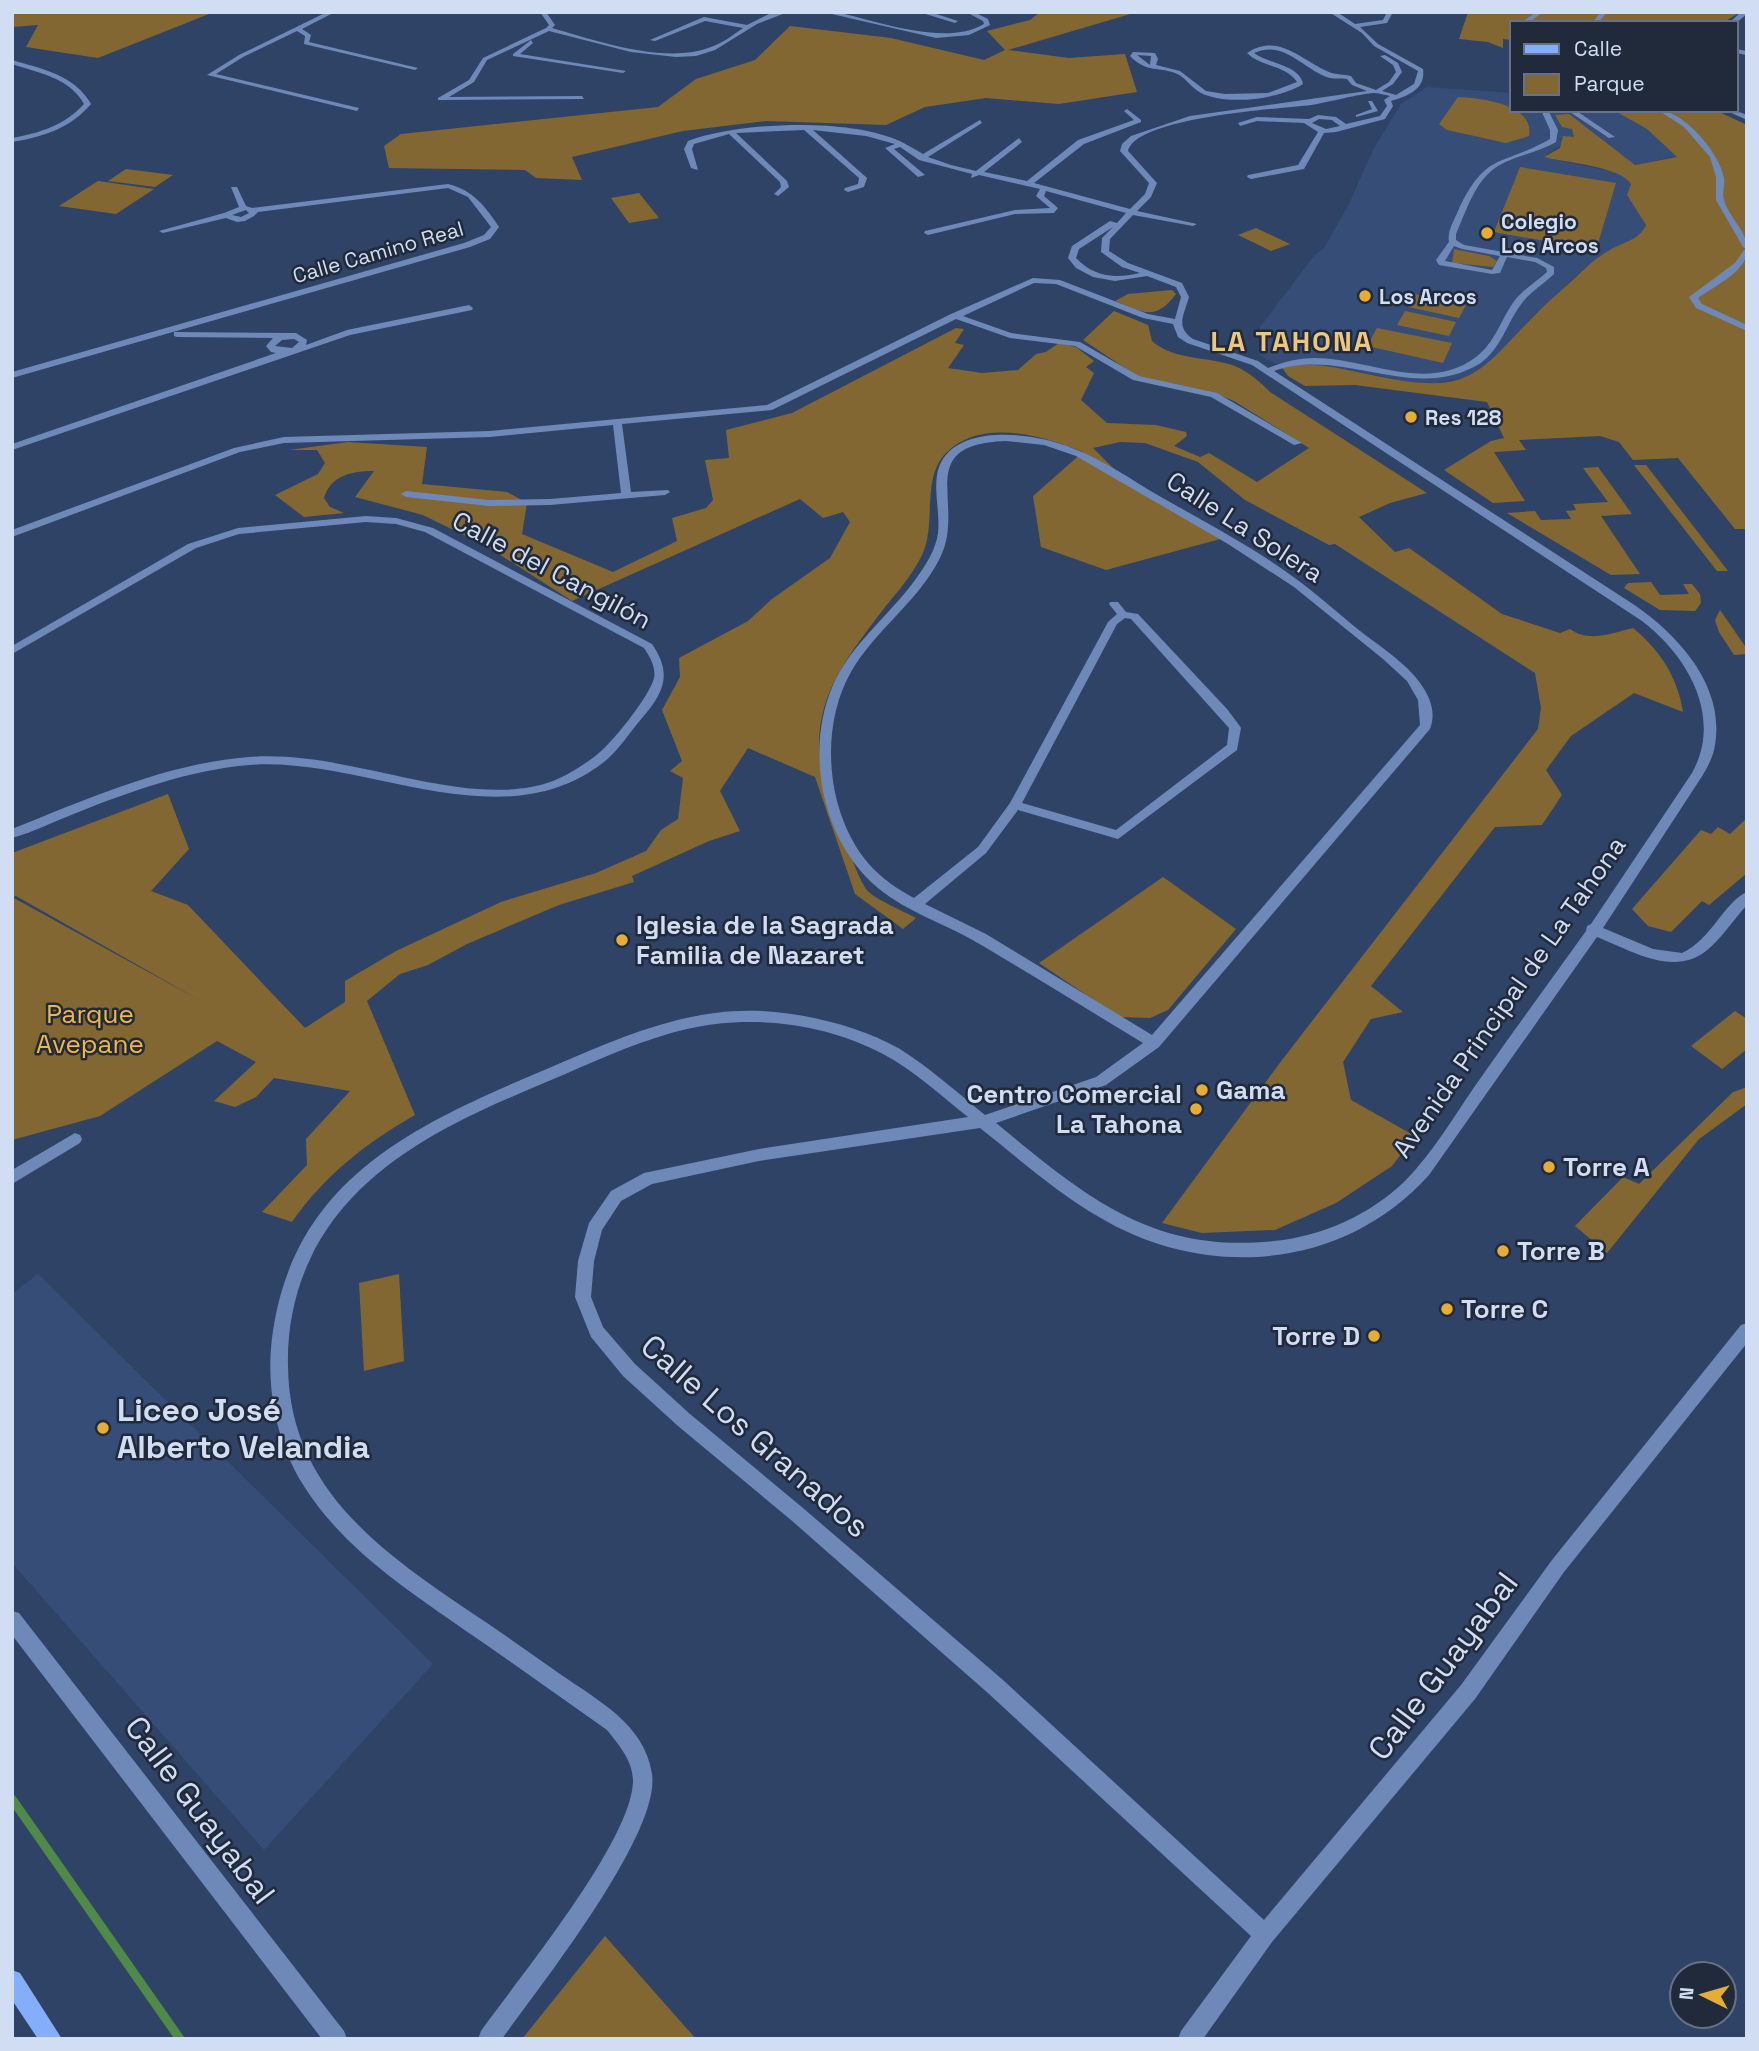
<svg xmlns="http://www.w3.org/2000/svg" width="1759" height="2051" font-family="'Space Grotesk',sans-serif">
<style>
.built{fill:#364d77}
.green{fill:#836732}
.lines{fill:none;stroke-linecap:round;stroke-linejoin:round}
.stream{stroke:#508a48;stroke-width:9}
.street{fill:#6e89b8;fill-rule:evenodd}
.secondary{fill:#84aefa;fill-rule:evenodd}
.poi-dot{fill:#e5ad36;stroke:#212a3b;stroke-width:2.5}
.labels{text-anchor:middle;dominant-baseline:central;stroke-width:5;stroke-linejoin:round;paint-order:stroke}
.far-poi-label{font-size:21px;font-weight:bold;fill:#d0ddf3;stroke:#212a3b;text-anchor:start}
.far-street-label{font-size:21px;fill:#d0ddf3;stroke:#212a3b}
.street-label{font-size:26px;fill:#d0ddf3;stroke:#212a3b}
.poi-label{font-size:26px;font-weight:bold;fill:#d0ddf3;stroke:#212a3b;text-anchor:start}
.park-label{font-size:26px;fill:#f1b842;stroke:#212a3b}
.far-district-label{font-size:28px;font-weight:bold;letter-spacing:2px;fill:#eec77f;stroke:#212a3b}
.near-poi-label{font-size:32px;font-weight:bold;fill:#d0ddf3;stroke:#212a3b;text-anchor:start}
.near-street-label{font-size:32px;fill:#d0ddf3;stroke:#212a3b}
</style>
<rect width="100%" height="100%" fill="#2f4367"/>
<g class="built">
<polygon points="1427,87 1512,93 1512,110 1613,110 1647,129 1678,156 1635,165 1573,129 1574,137 1547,154 1556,160 1611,171 1628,178 1631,184 1627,195 1646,225 1639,237 1609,250 1587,266 1536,313 1491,363 1472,376 1431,384 1408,382 1339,368 1281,366 1259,355 1260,327 1314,256 1324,248 1349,204 1373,150 1401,104"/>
<polygon points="38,1274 433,1664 264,1850 12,1563 12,1294"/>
</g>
<g class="green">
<polygon points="12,12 214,12 98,58 26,47 38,25 12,27"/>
<polygon points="1040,12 1137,12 1008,50 1069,58 1125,54 1137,92 1059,104 986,98 925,107 886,125 766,121 683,131 572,157 582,180 536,178 525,170 389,168 384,146 401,134 658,107 696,79 755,60 790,26 891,38 984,60 1005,50 987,31 1030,20"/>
<polygon points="1468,12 1741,12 1722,23 1512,23 1512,40 1503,39 1503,48 1488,42 1459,39"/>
<path d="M 1458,97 C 1480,98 1535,104 1529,136 L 1506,143 L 1447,130 L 1439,124 Z"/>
<path d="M 1613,110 L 1715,110 L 1747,125 L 1747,529 L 1735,529 L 1678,458 L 1633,460 L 1619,442 L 1600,436 L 1519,440 L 1526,450 L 1494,452 L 1525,501 L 1493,503 L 1444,470 L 1491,441 L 1504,438 L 1487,402 L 1355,385 L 1305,386 L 1288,376 L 1281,366 C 1316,360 1352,372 1387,378 C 1474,395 1481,369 1536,314 C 1548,301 1562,290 1575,278 C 1585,268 1596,258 1608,251 C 1622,242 1639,241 1646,225 L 1627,195 L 1631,184 C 1622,167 1563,162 1544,157 L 1560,148 L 1563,136 L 1574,137 L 1572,129 L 1562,127 L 1555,115 L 1569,114 L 1635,165 L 1677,157 L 1647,129 Z"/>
<polygon points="1520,167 1616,183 1596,250 1494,232"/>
<polygon points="126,169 173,175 155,187 108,181"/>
<polygon points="98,181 154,189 116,214 59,206"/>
<polygon points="639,193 659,218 629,223 611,198"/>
<polygon points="1256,228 1290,244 1271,251 1238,235"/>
<polygon points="1454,249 1489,256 1497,261 1493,267 1452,263"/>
<path d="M 1172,290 L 1176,294 C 1155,322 1143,312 1115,301 L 1128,294 Z"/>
<polygon points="1415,294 1466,305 1459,318 1408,307"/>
<path d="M 1114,311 L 1148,325 L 1152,341 C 1175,361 1208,356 1235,366 C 1249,372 1260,382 1270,392 L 1427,493 L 1390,503 L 1359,517 L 1395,552 L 1409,548 L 1502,614 L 1560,633 L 1570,629 C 1588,643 1612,633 1633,628 C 1660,650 1678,678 1683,712 L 1634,693 L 1571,736 L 1546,770 L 1562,795 L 1542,825 L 1495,827 L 1371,986 L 1403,1012 L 1371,1019 L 1343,1062 L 1351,1100 L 1415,1136 L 1392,1166 L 1336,1203 L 1275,1230 L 1202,1233 L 1162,1223 L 1282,1060 L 1538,729 L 1541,708 L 1535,673 L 1335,544 L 1329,545 L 1245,500 L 1198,462 L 1145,443 L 1120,442 L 1093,448 L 1117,472 L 1224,538 L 1106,570 L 1041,547 L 1033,496 L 1083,452 C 1044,436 981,417 946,453 C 921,478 937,524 922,555 C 912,576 896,593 882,611 C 842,664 809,704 822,774 C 825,791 834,808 841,824 C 848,844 854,871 866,889 C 872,898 905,912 916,918 L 903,929 L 855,894 L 815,777 L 748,748 L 720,791 L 740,831 L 709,841 L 632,876 L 634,882 L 559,905 L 467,944 L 428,965 L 400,974 L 367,1001 L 415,1115 C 367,1142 324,1176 292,1222 L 262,1212 L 307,1165 L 306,1139 L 350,1091 L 274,1078 L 256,1097 L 235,1107 L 214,1101 L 256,1062 L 217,1041 L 100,1116 L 12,1140 L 12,897 L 201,1001 L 16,896 L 12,897 L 12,853 L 168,794 L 189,849 L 151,891 L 188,905 L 305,1028 L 345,1002 L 345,981 L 396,951 L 501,902 L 596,873 L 646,851 L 661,830 L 678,819 L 683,778 L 670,771 L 682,761 L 662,710 L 680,677 L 679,658 L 748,621 L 772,599 L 830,558 L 850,522 L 843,512 L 823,518 L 800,499 L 572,601 L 488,547 L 423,515 L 355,497 L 374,471 C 352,471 331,475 324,498 L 330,507 L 344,513 L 304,517 L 275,495 L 318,474 L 325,463 L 317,450 L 289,450 L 348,442 L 427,447 L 422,484 L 507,492 L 527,503 L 522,534 L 613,572 L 677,541 L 672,518 L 706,508 L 713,500 L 705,460 L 729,458 L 726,430 L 792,413 L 956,328 L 964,329 L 955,343 L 964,345 L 948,368 L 982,373 L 1018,370 L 1036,354 L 1046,352 L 1059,343 L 1076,347 L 1094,361 L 1086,367 L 1094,373 L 1081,400 L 1107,423 L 1156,425 L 1186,432 L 1187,436 L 1174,446 L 1200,457 L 1209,453 L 1257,482 L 1309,448 L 1234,401 L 1217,394 L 1137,376 L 1083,340 Z"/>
<polygon points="1405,311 1456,322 1449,336 1397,325"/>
<polygon points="1377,328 1452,343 1443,363 1367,346"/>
<polygon points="1634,465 1646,465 1728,571 1717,571"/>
<polygon points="1598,467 1632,514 1601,516 1640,574 1611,575 1507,513 1535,511 1541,520 1571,519 1566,511 1576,510 1573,504 1608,502 1583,468"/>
<polygon points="1651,582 1660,595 1689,594 1683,584 1692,584 1700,594 1701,603 1695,611 1660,610 1624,588 1628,583"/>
<polygon points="1720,610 1747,649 1747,654 1734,655 1719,632 1715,620"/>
<polygon points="1747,818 1747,873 1709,905 1702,901 1671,932 1648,926 1632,909 1701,830 1711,834 1718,827 1730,834"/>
<polygon points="1163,877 1236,929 1168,1010 1150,1018 1119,1017 1039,963"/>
<polygon points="1735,1011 1747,1019 1747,1049 1722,1069 1691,1046"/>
<polygon points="1747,1087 1747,1104 1699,1139 1607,1253 1575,1226 1623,1177 1639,1184 1733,1092"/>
<polygon points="399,1274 404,1361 364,1371 359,1283"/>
<polygon points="605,1936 696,2039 522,2039"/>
</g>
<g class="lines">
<polyline class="stream" points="12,1799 180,2039"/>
<g class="street">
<polygon points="327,12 335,12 302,29 311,35 309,42 418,68 415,70 304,44 305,36 297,31 243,57 216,74 359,108 357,111 207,75 239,55"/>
<path d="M 540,12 L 546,12 L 555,25 L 552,28 C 597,41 666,65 711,47 C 723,43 733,35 743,28 L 705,21 L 655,41 L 650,40 L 704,17 L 747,25 L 771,13 L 788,12 L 757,24 L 715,50 L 696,56 L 676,57 L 631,52 L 549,31 L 487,60 L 474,82 L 449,97 L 582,96 L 584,99 L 438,100 L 438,98 L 469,80 L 483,58 L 546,28 L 549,25 Z"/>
<path d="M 823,12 L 836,12 C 877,21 946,47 984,24 L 983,21 L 966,12 L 974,12 L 988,19 L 990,25 L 969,35 L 936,38 Z"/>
<polygon points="919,12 930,12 958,21 955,23"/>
<path d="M 1329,12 L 1337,12 L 1355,24 L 1383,20 L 1387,12 L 1393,12 L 1387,23 L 1360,27 L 1378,44 L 1423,69 C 1426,89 1408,96 1391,101 L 1393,106 L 1385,119 L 1336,132 L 1324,133 L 1304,169 L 1251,179 L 1247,177 L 1248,175 L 1298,165 L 1318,132 L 1304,123 L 1257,121 L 1240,126 L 1238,123 L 1257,117 L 1309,119 L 1318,115 L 1336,117 L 1346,124 L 1380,116 L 1387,106 L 1384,100 L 1390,96 C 1385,95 1379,93 1374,93 C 1358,94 1330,102 1311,105 C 1278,109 1137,117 1128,151 L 1157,183 L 1151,197 L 1137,211 L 1197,224 L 1193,226 L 1133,215 L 1110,239 L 1109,251 L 1128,263 L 1182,283 L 1189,297 C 1184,315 1175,327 1193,339 L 1258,361 L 1268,368 C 1284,362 1298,358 1315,358 C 1368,358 1427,394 1476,357 C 1495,343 1501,319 1515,300 C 1524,289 1537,281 1547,272 L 1546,268 L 1535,262 L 1507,257 L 1500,273 L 1492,274 L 1439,265 L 1436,260 L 1449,242 C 1447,231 1454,221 1458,211 C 1486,151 1501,167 1550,139 L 1550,130 L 1541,110 L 1548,110 L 1558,130 L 1556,142 C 1537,153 1513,156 1495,168 C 1474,183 1466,212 1456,234 L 1456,240 L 1464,245 L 1537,258 L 1554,267 L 1554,274 C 1544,284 1531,291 1522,303 C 1507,322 1501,350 1479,364 C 1413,404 1343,346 1274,371 L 1636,606 C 1680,637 1725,687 1715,745 C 1713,759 1705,772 1697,784 L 1603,928 L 1653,949 L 1682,953 C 1711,940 1725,901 1747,892 L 1747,905 C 1733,920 1722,938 1706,951 C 1673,977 1630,950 1597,937 L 1429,1175 C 1344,1270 1206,1281 1099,1217 C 1056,1192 1019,1159 980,1128 L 759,1161 L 652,1184 L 621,1201 L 602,1230 L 594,1261 L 591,1297 L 603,1327 L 635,1364 L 690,1414 L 803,1508 L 1003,1680 L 1264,1920 L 1461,1685 L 1552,1560 L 1741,1325 L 1747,1323 L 1747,1343 L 1564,1572 L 1475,1699 L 1272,1942 L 1203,2039 L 1178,2039 L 1181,2031 L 1251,1936 L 989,1694 L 791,1520 L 678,1426 L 623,1376 L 591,1337 L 575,1297 L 578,1261 L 589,1223 L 611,1191 L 644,1173 L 759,1149 L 968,1117 C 941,1096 914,1070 883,1054 C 825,1023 750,1014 687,1029 C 644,1039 604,1057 563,1075 C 468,1115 361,1157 312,1255 C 295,1289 287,1328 288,1366 C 289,1485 376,1548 466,1609 C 498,1630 529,1652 560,1674 C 597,1700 645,1724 652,1774 C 661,1834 539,1987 502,2039 L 478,2039 L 481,2031 C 518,1979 632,1841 633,1781 C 633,1761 619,1745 607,1730 C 560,1697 513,1663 466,1631 C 405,1588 342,1548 302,1483 C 276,1440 266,1387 272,1338 C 293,1174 422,1122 556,1065 C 621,1037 689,1007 762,1011 C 809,1014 859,1026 900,1049 C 930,1068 958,1093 985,1115 L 1096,1077 L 1143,1043 C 1090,1011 1037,978 983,946 C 949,925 908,913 878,888 C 822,842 804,751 833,685 C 851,644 889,616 915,580 C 925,566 936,550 938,533 C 941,508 928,475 946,455 C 971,425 1035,434 1067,446 C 1101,458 1130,479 1161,497 C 1205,522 1251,546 1292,576 C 1316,593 1338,613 1360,631 C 1376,643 1392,654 1407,668 C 1423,684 1439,706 1430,729 L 1159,1047 L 1106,1085 L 996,1123 C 1085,1196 1152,1254 1274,1241 C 1323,1236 1370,1215 1406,1180 C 1433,1152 1453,1118 1475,1086 C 1511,1034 1549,983 1586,931 L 1587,926 L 1591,924 L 1692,773 C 1723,717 1688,656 1642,621 L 1252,365 L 1187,343 L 1178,337 L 1173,324 L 1143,318 L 1056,284 L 1034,283 L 963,316 L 1011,333 L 1080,342 L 1139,376 L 1217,393 L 1302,443 L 1294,445 L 1211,397 L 1133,380 L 1075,346 L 1010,338 L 956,319 L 772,410 L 622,424 L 631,492 L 668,490 L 670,492 L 665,495 L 550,505 L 489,506 L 406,497 L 401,494 L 406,491 L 489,500 L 550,499 L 621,493 L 613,425 L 490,437 L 284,443 L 240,452 L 12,537 L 12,530 L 234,448 L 284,437 L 490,431 L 767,405 L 951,314 L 1033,278 L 1060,280 L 1148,314 L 1175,319 L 1181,297 L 1176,287 L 1147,276 L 1115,281 L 1093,277 L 1076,268 L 1068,258 L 1072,246 L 1110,221 L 1117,223 L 1126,213 L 1046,191 L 1044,196 L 1058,208 L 1054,213 L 1015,214 L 928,235 L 924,233 L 925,231 L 1015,210 L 1050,208 L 1036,196 L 1040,189 L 979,175 L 971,178 L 972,174 L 919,160 L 900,147 L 894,149 L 925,175 L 918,177 L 885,148 L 895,144 L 866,136 L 813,130 L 867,178 L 864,187 L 848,192 L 844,190 L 845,188 L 858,184 L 859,178 L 804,130 L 736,133 L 787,181 L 789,187 L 778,196 L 774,194 L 781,187 L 780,182 L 729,134 L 694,144 L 692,149 L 698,170 L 691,168 L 684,149 L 688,141 C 740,122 843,118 895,139 C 905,143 914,149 923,154 L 980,120 L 982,123 L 928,157 L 951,165 L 976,171 L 1019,138 L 1022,142 L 984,172 L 1027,181 L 1078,140 L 1134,120 L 1124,111 L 1127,109 L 1141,120 L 1141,122 L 1084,144 L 1034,183 L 1130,209 L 1145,194 L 1149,183 L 1120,151 L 1122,144 L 1131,136 L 1190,116 L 1367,91 L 1352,85 L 1347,79 C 1341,78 1335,79 1330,78 C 1303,70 1285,39 1254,53 C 1269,64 1300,65 1303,84 C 1280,99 1227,106 1201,93 C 1191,88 1186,77 1175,73 C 1155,66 1147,73 1130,56 L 1133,52 L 1155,53 L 1158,59 L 1156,65 L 1180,71 L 1206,91 L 1225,94 L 1268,93 L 1297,82 C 1286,65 1261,67 1247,53 C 1278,32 1301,60 1329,72 C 1336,75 1344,74 1351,76 L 1356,83 L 1376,90 L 1389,82 L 1396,72 L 1393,65 L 1380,56 L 1385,55 L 1398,63 L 1402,72 L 1393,84 L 1382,91 L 1396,95 L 1414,84 L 1418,71 L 1374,46 L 1362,33 ZM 1137,55 L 1151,56 L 1150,65 ZM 1319,119 L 1332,120 L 1340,126 L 1326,129 L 1312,123 ZM 1113,227 L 1102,238 L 1101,252 L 1122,267 L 1140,273 C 1115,279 1094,277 1076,258 L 1079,249 ZM 1454,246 L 1462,249 L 1500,256 L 1492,270 L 1445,261 ZM 1006,441 L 1044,445 L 1076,456 L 1228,544 L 1294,587 L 1383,659 L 1407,681 L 1418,700 L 1420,725 L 1152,1035 L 986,934 L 925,904 L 986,853 L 1018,810 L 1118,839 L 1237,750 L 1241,728 L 1239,725 L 1227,709 L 1138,614 L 1126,612 L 1118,602 L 1110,602 L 1109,604 L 1117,614 L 1108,622 L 1010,803 L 978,847 L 914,898 C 897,889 881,878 868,863 C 826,813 819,728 851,672 C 875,630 918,602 940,558 C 967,505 911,444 1006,441 ZM 1125,618 L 1131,619 L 1229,728 L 1227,745 L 1116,830 L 1022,803 L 1117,624 Z"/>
<polygon points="1536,12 1543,12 1528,23 1521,23"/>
<polygon points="1601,12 1607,12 1598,23 1592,23"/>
<polygon points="1741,12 1747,14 1736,23 1729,23"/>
<polygon points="1512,38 1512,44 1509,42"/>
<polygon points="531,40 533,43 520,54 626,71 623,73 513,56 513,54"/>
<polygon points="1736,49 1747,51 1747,55 1736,53"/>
<path d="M 12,60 C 42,69 75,75 91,104 C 71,128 43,137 12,142 L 12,138 C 40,133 65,125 84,104 C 70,78 39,73 12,64 Z"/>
<polygon points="1368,101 1372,101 1378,111 1356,117 1356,115 1372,109"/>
<polygon points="1567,110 1575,110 1615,137 1609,138"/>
<path d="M 1658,110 C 1683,110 1720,153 1724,178 C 1725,185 1722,193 1724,200 C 1729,218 1747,230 1747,249 L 1743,247 L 1716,200 L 1716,177 L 1710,157 L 1684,127 Z"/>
<polygon points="1725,110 1734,110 1747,115 1747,120"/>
<path d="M 448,184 C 473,190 485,206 499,227 L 490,239 L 470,247 L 12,378 L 12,372 L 464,243 L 484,235 L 491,227 L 468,197 L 448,188 L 258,212 L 254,216 L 245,221 L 237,222 L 226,218 L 163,233 L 159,231 L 224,213 L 239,207 L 231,187 L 237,187 L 246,206 L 252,208 ZM 246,210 L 249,213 L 241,217 L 232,215 Z"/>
<path d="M 1744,250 L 1747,250 C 1747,272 1714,286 1698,298 L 1702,304 L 1747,325 L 1747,331 L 1696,308 L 1689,297 L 1735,263 Z"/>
<path d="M 469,305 L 473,308 L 472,310 L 350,335 L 12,450 L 12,444 L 276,353 L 271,352 L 266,346 L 273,338 L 177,337 L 174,336 L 174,332 L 296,333 L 307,340 L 306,345 L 347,330 ZM 294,339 L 299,342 L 292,348 L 275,346 L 282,340 Z"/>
<path d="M 366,516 L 396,518 L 433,528 L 652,644 C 672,673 665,692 642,718 C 630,732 618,751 604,762 C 500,843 365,756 249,765 C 190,770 131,791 76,813 C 55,821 34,832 12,838 L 12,829 C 87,799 168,763 249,757 C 321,752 388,778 458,787 C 488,791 524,792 553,781 C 566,776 582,766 594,757 C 610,746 650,696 654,678 C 656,667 650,657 644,648 L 425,532 L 396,524 L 366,522 L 239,534 L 196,548 L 12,654 L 12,646 L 188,544 L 238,528 Z"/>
<polygon points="75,1133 80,1135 82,1139 80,1143 12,1184 12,1170"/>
<polygon points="12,1611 19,1613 344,2031 347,2039 322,2039 12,1635"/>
</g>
<polygon class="secondary" points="12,1970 20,1973 62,2039 38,2039 12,2000"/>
</g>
<g class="poi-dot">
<circle cx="1487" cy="233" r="7"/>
<circle cx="1365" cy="296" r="7"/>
<circle cx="1411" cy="417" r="7"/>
<circle cx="622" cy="940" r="7"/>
<circle cx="1202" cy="1090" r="7"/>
<circle cx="1196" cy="1109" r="7"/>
<circle cx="1549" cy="1167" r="7"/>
<circle cx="1503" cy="1251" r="7"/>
<circle cx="1447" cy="1309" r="7"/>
<circle cx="1374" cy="1336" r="7"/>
<circle cx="103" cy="1428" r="7"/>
</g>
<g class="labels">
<g class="far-poi-label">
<text x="1501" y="221">Colegio<tspan x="1501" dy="24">Los Arcos</tspan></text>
<text x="1379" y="296">Los Arcos</text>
<text x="1425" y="417">Res 128</text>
</g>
<g class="far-street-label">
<text transform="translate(378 252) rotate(-16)">Calle Camino Real</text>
</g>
<g class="street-label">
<text transform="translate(1245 527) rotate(33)">Calle La Solera</text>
<text transform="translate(552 570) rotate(28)">Calle del Cangilón</text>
<text transform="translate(1509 997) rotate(-55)">Avenida Principal de La Tahona</text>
</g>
<g class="poi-label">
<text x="636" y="925">Iglesia de la Sagrada<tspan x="636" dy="30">Familia de Nazaret</tspan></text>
<text x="1216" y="1090">Gama</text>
<text x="1182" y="1094" text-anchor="end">Centro Comercial<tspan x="1182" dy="30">La Tahona</tspan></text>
<text x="1563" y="1167">Torre A</text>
<text x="1517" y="1251">Torre B</text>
<text x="1461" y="1309">Torre C</text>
<text x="1360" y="1336" text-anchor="end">Torre D</text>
</g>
<g class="park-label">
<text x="90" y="1014">Parque<tspan x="90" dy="30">Avepane</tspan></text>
</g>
<g class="far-district-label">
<text x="1292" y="341">LA TAHONA</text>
</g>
<g class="near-poi-label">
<text x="117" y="1410">Liceo José<tspan x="117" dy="37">Alberto Velandia</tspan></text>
</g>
<g class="near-street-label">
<text transform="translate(755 1436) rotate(41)">Calle Los Granados</text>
<text transform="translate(1443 1666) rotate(-53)">Calle Guayabal</text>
<text transform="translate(200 1810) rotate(53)">Calle Guayabal</text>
</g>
</g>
<rect width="1759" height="2051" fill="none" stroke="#d0ddf3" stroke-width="28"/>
<rect x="1510" y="21" width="228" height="91" fill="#212a3b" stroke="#677285" stroke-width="2"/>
<rect x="1524" y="44" width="35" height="10" fill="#84aefa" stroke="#677285" stroke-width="2"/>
<text x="1574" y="56" font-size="21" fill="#d0ddf3">Calle</text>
<rect x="1524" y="74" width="35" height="21" fill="#836732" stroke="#677285" stroke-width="2"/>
<text x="1574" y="91" font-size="21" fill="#d0ddf3">Parque</text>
<g transform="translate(1703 1995) rotate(275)"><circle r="33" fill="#212a3b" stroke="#677285" stroke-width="2"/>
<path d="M0-5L12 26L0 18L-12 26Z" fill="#e5ad36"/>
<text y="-10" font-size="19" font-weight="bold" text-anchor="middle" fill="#d0ddf3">N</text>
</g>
</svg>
